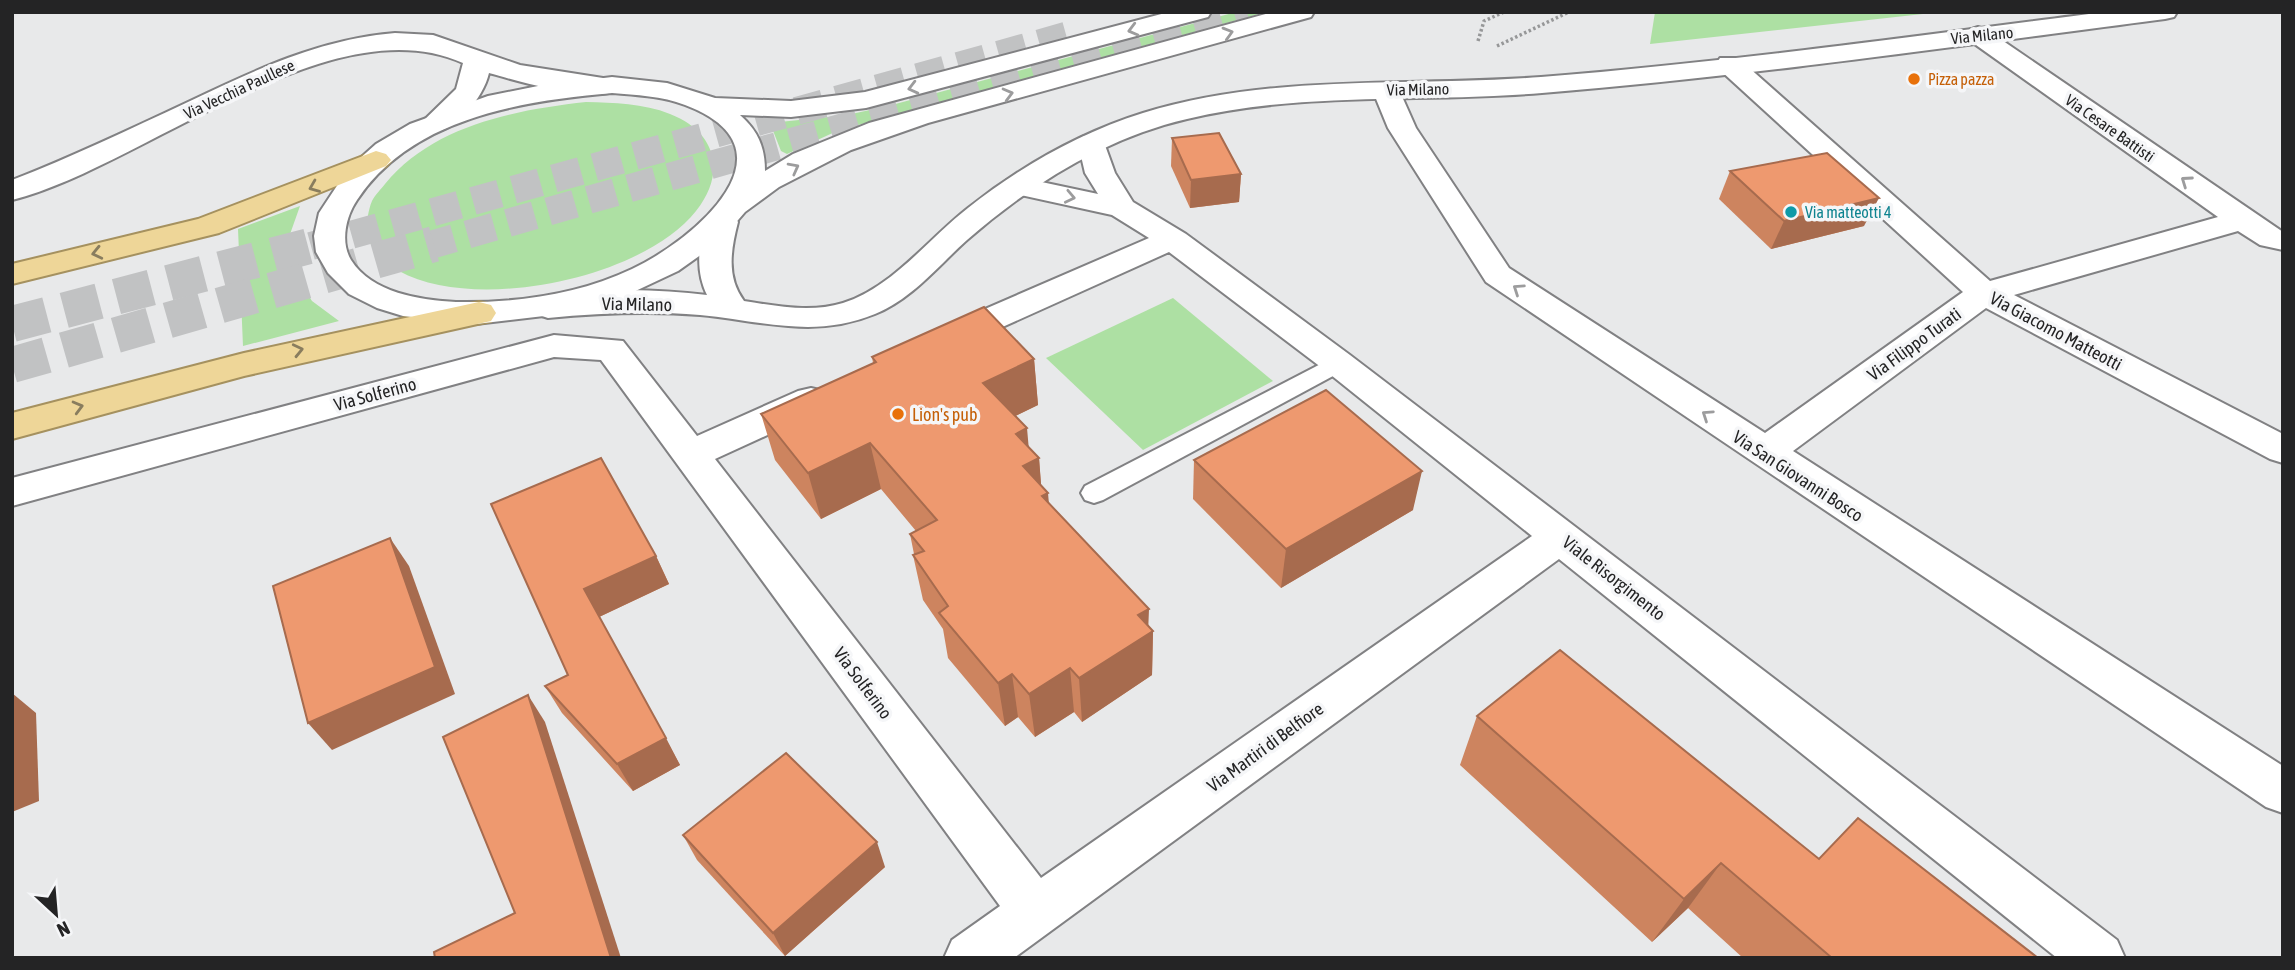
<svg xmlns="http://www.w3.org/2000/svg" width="2295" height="970" font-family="'Asap Condensed',sans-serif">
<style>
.green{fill:#ade0a3}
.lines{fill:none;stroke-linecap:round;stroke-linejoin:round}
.trunk-tunnel-far1{stroke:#c1c2c3;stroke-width:28;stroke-dasharray:28 14;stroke-linecap:butt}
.trunk-tunnel{stroke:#c1c2c3;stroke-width:36;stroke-dasharray:36 18;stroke-linecap:butt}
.service-casing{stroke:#818183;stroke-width:4}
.minor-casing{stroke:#818183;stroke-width:4}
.tertiary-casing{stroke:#818183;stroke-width:4}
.secondary-casing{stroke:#818183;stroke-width:4}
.trunk-casing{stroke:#a5915f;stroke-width:4}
.path{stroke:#969798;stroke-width:3.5;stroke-dasharray:2.5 2.5;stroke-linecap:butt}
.service{fill:#fff;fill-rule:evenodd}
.minor{fill:#fff;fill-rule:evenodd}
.tertiary{fill:#fff;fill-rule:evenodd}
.secondary{fill:#fff;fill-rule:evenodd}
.trunk{fill:#eed698;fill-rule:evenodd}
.wall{fill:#cd845f}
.shaded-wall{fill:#a76b4e}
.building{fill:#ee996f;stroke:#a76b4e;stroke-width:2}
.oneway{stroke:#9c9c9d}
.oneway2{stroke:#897d5e}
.food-dot{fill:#e8710a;stroke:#f5f6f8;stroke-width:2.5}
.culture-dot{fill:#0f9aa8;stroke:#f5f6f8;stroke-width:2.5}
.labels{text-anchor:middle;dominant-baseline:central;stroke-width:7;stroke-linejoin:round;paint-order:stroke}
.far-street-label{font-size:16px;fill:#242425;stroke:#f5f6f8}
.far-food-label{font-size:16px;fill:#c56008;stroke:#f5f6f8;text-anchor:start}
.far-culture-label{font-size:16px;fill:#0d838f;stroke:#f5f6f8;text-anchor:start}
.street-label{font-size:18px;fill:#242425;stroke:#f5f6f8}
.food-label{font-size:18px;fill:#c56008;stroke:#f5f6f8;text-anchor:start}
</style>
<rect width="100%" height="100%" fill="#e8e9ea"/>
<g class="green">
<polygon points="1236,12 1266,12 883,118 837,131 787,154 781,151 770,123 847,115 888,106"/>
<polygon points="1655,12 1941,12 1650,44"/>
<path d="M 586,102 C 614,103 643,103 670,114 C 716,132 727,172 696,211 C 642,279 475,313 399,271 C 394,268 385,265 381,261 C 374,253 370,241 365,233 C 367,223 368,210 372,201 C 375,195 381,189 385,184 C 433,125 515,110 586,102 Z"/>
<polygon points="300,206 289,237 291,268 312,301 339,321 243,346 238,229"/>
<polygon points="1173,298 1273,381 1143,450 1046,358"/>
</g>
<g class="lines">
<g class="trunk-tunnel-far1">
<polyline points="311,246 1073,34"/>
<polyline points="427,246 1247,12"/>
</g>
<g class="trunk-tunnel">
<polyline points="12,324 317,244"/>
<polyline points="12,365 434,244"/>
</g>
<defs>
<polygon id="service" points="1338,355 1346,357 1350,363 1346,369 1103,500 1094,503 1085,500 1081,493 1085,486"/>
<g id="minor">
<polygon points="1978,27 1987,30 2283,232 2283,250 2260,245 2238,231 2014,295 2283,434 2283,463 2270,459 1986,308 1793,451 2283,766 2283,813 2266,807 1486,282 1388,128 1372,89 1376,83 1396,83 1416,128 1509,268 1765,433 1963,292 1720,70 1716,64 1720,58 1738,58 1990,281 2218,217 1969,40 1965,35 1969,30"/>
<polygon points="1092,134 1102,137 1115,173 1133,202 1186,234 1350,355 2117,940 2125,958 2057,958 1559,559 1014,958 944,958 952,940 1000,906 601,360 554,357 12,506 12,478 554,335 623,341 697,436 798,391 811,388 824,391 829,400 824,409 715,459 1041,878 1532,536 1326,371 1169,252 958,347 946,350 934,347 929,339 934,331 1149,238 1112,215 1007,192 1003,186 1007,180 1018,177 1098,194 1085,173 1078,143 1082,137"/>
</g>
<g id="tertiary">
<path d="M 2104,12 L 2177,12 L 2174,17 L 2165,19 C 1958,46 1750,76 1542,93 C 1424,103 1304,91 1187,119 C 1105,138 1030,185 967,240 C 938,266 912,299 875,314 C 815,339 762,321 700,315 C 650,311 599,313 548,318 L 536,314 L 531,307 L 536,300 C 585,287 656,289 707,295 C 695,271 697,238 712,215 L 723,213 L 734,215 L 738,222 C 731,249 726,277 744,301 C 776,306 811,313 843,303 C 893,287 928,239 968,208 C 1020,167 1079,133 1143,113 C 1272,73 1409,87 1541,77 C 1729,62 1917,36 2104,12 Z"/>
<path d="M 395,33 L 433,35 L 520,65 L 603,78 L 613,80 L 616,86 L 613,92 C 580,100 521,82 489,73 C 483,99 452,138 423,131 L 419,125 L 456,89 L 463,63 C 331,3 143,167 12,200 L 12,180 C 72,157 130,129 188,102 C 255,70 320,39 395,33 Z"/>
</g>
<path id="secondary" d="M 1169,12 L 1211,12 L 1208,17 L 866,108 L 791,117 L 740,115 C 758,131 765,147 765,171 L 793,154 L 869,123 L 1273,12 L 1314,12 L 1311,17 L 928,123 L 851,150 L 779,187 L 745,212 L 719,242 L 678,271 L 627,295 L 561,314 L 476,324 L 403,316 L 377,308 L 349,294 L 328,273 L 316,252 L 314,236 L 319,213 L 348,169 L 376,144 L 410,124 L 488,96 L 538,86 L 612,77 L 667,83 L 715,98 L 791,101 L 865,92 ZM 612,93 C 636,95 662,96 685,105 C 802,149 694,240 632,269 C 577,295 516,303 456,302 C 420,300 372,293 351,260 C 340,242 346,216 357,200 C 411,118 521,101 612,93 Z"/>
<g id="trunk">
<polygon points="376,151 386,154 391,160 386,166 219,233 12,284 12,264 198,219"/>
<polygon points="479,302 491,305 496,313 491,321 244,376 12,439 12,413 244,353"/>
</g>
</defs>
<use href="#service" class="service-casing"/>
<use href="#minor" class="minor-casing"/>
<use href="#tertiary" class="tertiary-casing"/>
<use href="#secondary" class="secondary-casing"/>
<use href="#trunk" class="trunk-casing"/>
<g class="path">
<polyline points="1478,41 1484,21 1504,12"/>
<polyline points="1497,46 1569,12"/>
</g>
<use href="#service" class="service"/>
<use href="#minor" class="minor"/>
<use href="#tertiary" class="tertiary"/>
<use href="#secondary" class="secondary"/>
<use href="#trunk" class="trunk"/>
</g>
<g class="wall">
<polygon points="1172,138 1241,174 1239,202 1190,208 1171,166"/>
<polygon points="1730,171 1864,226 1771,249 1719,199"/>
<polygon points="872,357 1034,359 1038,405 1015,416 1029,447 1039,458 1041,486 1048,493 1048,502 1153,631 1152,675 1082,722 1074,712 1035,737 1018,717 1005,726 948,658 943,629 923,600 913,555 914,554 910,534 916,531 881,489 821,519 775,460 761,414 873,363"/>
<polygon points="1194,460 1413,510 1281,588 1193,499"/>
<polygon points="491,504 656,556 669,584 599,617 680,765 633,791 562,713 545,686 568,675"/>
<polygon points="1477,716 1819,859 2038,958 1743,958 1688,908 1652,942 1460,765"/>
<polygon points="683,835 885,867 785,956 697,860"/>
</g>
<g class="shaded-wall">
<polygon points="1241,174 1239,202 1190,208 1191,180"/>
<polygon points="1879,198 1864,226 1771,249 1784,221"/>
<polygon points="1034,359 1038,405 989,429 983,383"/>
<polygon points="1027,428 1030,462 1039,458 1042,496 1048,493 1052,538 1028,511 1016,434"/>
<polygon points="870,443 881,489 821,519 808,473"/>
<polygon points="1422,471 1413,510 1281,588 1286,549"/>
<polygon points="390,538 409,566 455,694 332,750 308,723"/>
<polygon points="656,556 669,584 599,617 584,589"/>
<polygon points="1149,609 1148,634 1153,631 1152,675 1082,722 1079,678 1138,615"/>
<polygon points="1070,668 1074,712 1035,737 1029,694"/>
<polygon points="1012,674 1018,717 1005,726 998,683"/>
<polygon points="12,693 36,713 39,801 12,812"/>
<polygon points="528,695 545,722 621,958 611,958"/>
<polygon points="666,738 680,765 633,791 617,764"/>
<polygon points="877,842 885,867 785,956 773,933"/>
<polygon points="1721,863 1688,908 1652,942 1684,899"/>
</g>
<g class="building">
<polygon points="1219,133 1241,174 1191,180 1172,138"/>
<polygon points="1827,153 1879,198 1784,221 1730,171"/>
<polygon points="984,307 1034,359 983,383 1027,428 1016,434 1039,458 1023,466 1048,493 1042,496 1149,609 1138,615 1153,631 1079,678 1070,668 1029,694 1012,674 998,683 939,613 948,606 913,555 924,551 910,534 937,520 870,443 808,473 761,414 876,362 872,357"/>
<polygon points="1326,390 1422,471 1286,549 1194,460"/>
<polygon points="601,458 656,556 584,589 666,738 617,764 545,686 568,675 491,504"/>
<polygon points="390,538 435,667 308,723 273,586"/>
<polygon points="1560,650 1819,859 1858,818 2038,958 1832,958 1721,863 1684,899 1477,716"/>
<polygon points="528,695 611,958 435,958 434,952 515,913 443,737"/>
<polygon points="786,753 877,842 773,933 683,835"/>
</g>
<defs><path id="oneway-chevron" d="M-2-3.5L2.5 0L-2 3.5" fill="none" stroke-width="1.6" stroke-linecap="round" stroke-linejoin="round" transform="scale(1.75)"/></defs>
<g class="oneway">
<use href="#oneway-chevron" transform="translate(1133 30) rotate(165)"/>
<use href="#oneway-chevron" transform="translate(1228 33) rotate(-16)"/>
<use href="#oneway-chevron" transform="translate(913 88) rotate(166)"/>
<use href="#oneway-chevron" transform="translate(1008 94) rotate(-15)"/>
<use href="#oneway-chevron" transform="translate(794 168) rotate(-28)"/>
<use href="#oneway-chevron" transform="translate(2186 181) rotate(-145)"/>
<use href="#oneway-chevron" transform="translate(1070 197) rotate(12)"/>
<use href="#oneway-chevron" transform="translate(1518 289) rotate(-146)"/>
<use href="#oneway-chevron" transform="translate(1707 415) rotate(-146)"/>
</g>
<g class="oneway2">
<use href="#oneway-chevron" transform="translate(314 187) rotate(158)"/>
<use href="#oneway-chevron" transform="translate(97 253) rotate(167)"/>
<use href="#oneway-chevron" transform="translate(298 350) rotate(-13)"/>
<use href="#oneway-chevron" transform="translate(78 407) rotate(-15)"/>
</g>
<g class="food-dot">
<circle cx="1914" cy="79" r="7"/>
<circle cx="898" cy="414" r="7"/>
</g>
<circle class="culture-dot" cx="1791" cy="212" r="7"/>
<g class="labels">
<g class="far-street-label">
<text transform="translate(1982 35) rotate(-6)">Via Milano</text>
<text transform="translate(239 89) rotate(-25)">Via Vecchia Paullese</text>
<text transform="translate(1418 89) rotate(-1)">Via Milano</text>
<text transform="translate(2110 128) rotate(35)">Via Cesare Battisti</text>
</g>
<g class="far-food-label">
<text x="1928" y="79">Pizza pazza</text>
</g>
<g class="far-culture-label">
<text x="1805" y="212">Via matteotti 4</text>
</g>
<g class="street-label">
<text transform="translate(637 304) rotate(1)">Via Milano</text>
<text transform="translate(2056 331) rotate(28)">Via Giacomo Matteotti</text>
<text transform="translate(1914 344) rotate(-36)">Via Filippo Turati</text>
<text transform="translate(375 394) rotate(-15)">Via Solferino</text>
<text transform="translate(1798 476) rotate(33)">Via San Giovanni Bosco</text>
<text transform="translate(1614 578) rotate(38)">Viale Risorgimento</text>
<text transform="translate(863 683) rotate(53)">Via Solferino</text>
<text transform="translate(1265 747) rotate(-36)">Via Martiri di Belfiore</text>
</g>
<g class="food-label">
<text x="912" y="414">Lion's pub</text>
</g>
</g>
<rect width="2295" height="970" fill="none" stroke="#242425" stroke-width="28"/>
<g transform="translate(56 914) rotate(154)" stroke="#f5f6f8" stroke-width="5" paint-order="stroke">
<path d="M0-5L12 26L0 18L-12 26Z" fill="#242425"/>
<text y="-10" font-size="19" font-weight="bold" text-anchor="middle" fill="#242425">N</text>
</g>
</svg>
